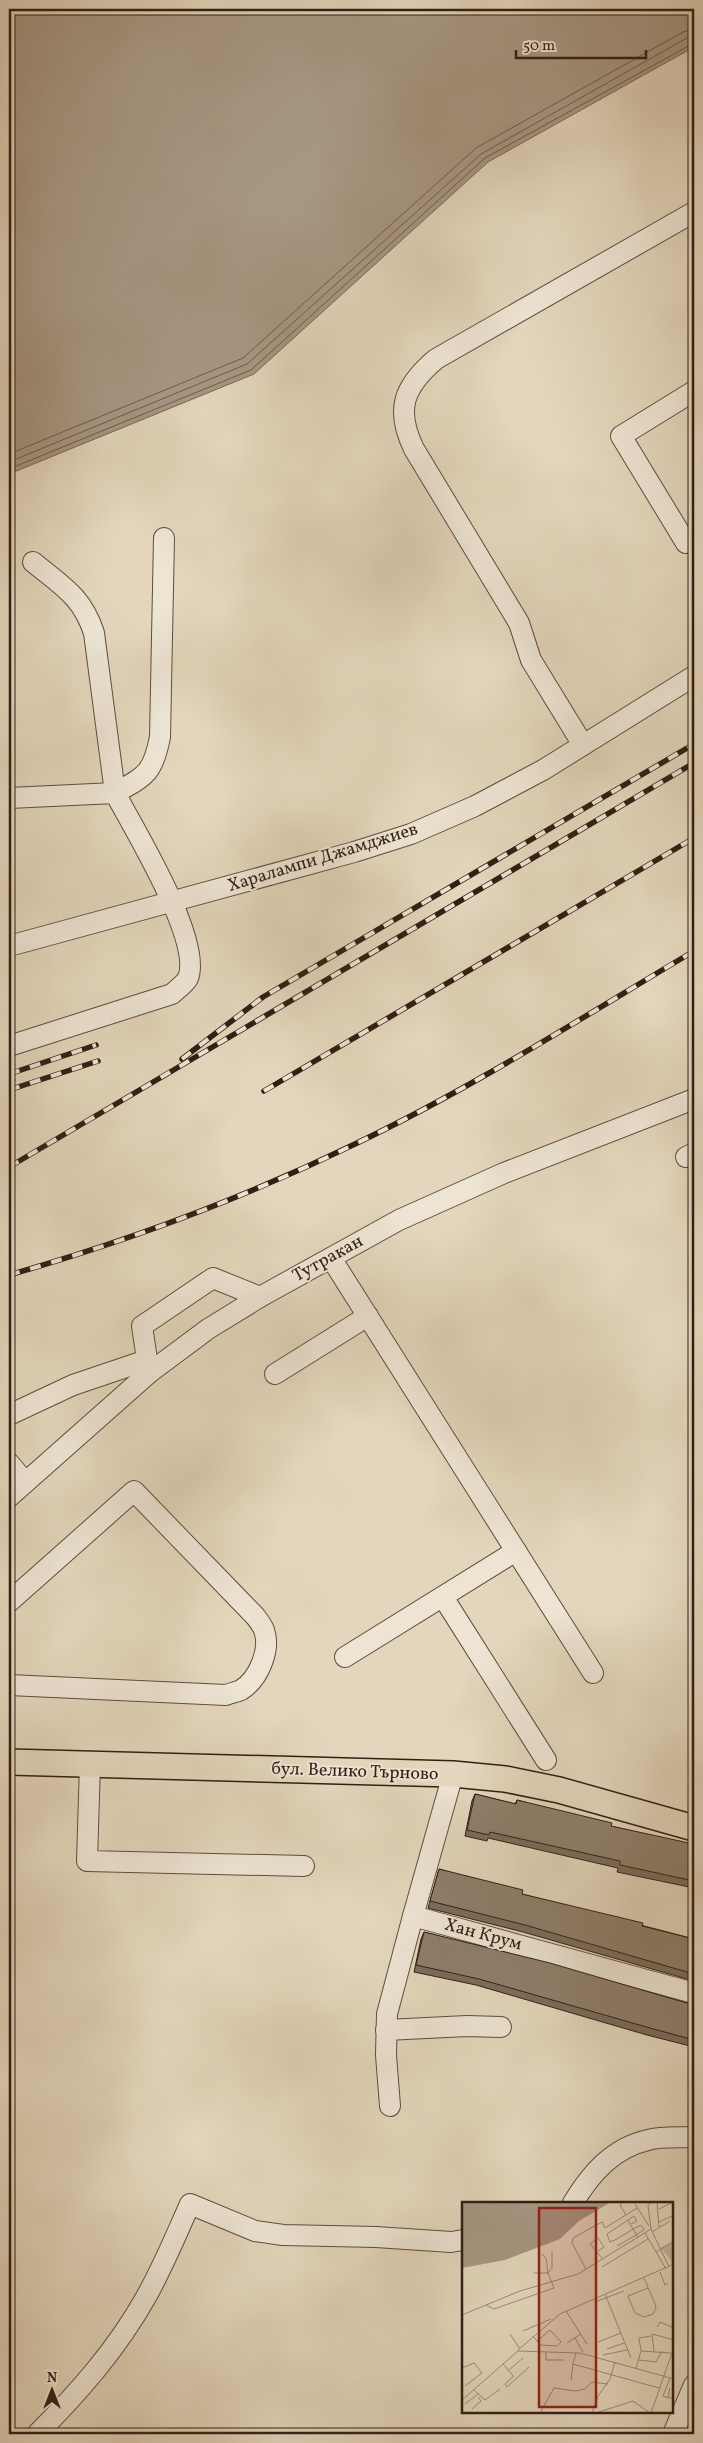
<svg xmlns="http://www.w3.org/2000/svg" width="703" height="2443" font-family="Vollkorn,serif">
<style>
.water{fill:#a79783;stroke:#786757}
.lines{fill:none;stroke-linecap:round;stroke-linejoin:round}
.shore{stroke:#6c5a4c;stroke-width:1}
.minor-casing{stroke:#5e4c3e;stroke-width:22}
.major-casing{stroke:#321e14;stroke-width:28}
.minor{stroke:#ede4d3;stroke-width:20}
.major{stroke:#e3d6bc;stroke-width:25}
.rail-casing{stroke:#321e14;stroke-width:5.5}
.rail{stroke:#ede4d3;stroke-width:4;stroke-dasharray:11;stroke-linecap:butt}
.wall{fill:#7a6c5c;stroke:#321e14}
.building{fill:#8e7e6b;stroke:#321e14}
.labels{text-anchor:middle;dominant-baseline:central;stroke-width:4;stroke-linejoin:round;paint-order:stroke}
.street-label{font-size:18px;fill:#321e14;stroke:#ede4d3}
.inset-road{fill:none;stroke:#9c8c79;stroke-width:1}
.view{fill:#8f2418;fill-opacity:0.15;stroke:#8f2418;stroke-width:2.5}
.inset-edge{fill:none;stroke:#321e14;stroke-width:2.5}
</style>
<rect width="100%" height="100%" fill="#e3d6bc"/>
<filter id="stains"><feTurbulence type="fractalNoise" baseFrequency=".004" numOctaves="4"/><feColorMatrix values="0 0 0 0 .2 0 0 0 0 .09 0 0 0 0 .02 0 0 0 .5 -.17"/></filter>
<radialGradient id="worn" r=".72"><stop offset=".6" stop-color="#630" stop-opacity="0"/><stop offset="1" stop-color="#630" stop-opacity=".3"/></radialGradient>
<polygon class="water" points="9,9 694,9 694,47 488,162 254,374 9,474"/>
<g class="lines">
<g class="shore">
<polyline points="9,454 243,358 476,148 683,32 694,29"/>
<polyline points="9,462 247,364 481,154 687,38 694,37"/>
<polyline points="9,469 251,370 485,158 694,43"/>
</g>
<defs>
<g id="minor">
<polyline points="694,391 621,436 686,543 694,538"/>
<path d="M 33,562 C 62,586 82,596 94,633 L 115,793 C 146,776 153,773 160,737 L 164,538"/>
<path d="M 583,745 L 531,660 L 519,623 L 414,449 C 395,410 403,387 436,359 L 694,212"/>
<path d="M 9,798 L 115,793 C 134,829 203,941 188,978 C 185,984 176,990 172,994 L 9,1046"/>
<polyline points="9,946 354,852 411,834 475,806 543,770 694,676"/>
<polyline points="686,1157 694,1153"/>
<polyline points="331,1258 593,1673"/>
<polyline points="149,1373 142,1326 213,1278 260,1297"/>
<polyline points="275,1374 368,1316"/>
<polyline points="9,1415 73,1385 147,1360"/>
<polyline points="9,1463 25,1482"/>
<polyline points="9,1497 149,1373 208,1329 260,1297 399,1220 504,1173 694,1099"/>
<polyline points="443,1597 546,1760"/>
<path d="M 9,1602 L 134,1491 L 255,1616 C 258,1620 262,1625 264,1630 C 271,1649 259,1679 241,1690 C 237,1692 231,1693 226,1695 L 9,1685"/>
<polyline points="345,1657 516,1551"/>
<polyline points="90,1764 87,1861 304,1866"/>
<polyline points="453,1774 413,1916 694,1993"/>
<polyline points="386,2030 467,2026 501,2027"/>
<polyline points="390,2106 386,2055 387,2014 413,1916"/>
<path d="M 573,2203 C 591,2173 613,2148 648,2140 C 662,2136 679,2138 694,2137"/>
<path d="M 37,2434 C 78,2393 117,2349 146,2297 C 163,2267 176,2235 190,2204 L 255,2231 L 283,2235 L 376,2237 L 451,2242 L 463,2240"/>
<polyline points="673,2434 694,2385"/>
</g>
<polyline id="major" points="9,1762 453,1774 505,1779 559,1790 694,1828"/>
</defs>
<use href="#minor" class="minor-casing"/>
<use href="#major" class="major-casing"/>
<use href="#minor" class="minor"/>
<use href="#major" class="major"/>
<defs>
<g id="rail">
<polyline points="182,1059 263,997 694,744"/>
<polyline points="9,1074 96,1045"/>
<polyline points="9,1090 98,1061"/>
<polyline points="264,1091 694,838"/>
<polyline points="9,1167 694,763"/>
<path d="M 9,1275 C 128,1241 244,1198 355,1144 C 472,1088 583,1017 694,951"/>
</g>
</defs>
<use href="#rail" class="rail-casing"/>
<use href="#rail" class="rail"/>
</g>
<g class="wall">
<polygon points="475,1794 515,1804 517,1800 611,1826 694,1846 694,1890 694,1888 617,1872 618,1868 488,1838 487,1841 465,1836 472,1801"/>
<polygon points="439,1869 522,1894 694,1939 694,1981 523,1932 428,1908"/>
<polygon points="424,1932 694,2005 694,2047 647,2035 476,1985 414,1972 421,1939"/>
</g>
<g class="building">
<polygon points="475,1794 516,1804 517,1800 612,1823 611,1826 689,1843 688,1845 694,1846 694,1881 620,1865 620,1861 490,1832 489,1835 467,1830"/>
<polygon points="439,1869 523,1890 522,1894 643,1923 642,1926 694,1939 694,1974 525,1925 430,1901"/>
<polygon points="424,1932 550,1963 666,1997 694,2005 694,2040 650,2028 479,1979 416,1965"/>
</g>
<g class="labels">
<g class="street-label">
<text transform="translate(323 858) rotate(-17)">Харалампи Джамджиев</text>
<text transform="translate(328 1259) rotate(-29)">Тутракан</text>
<text transform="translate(355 1772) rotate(2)">бул. Велико Търново</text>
<text transform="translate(483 1935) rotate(15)">Хан Крум</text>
</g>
</g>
<g transform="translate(462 2202)">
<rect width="211" height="211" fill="#e3d6bc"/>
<path d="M 211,39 L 211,61 L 199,46 Z" fill="#c5b79f"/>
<path d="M 0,0 L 149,0 L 117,19 L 98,37 L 43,58 L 0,66 Z" fill="#a79783"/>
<path class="inset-road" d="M 161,0 L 158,3 L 164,13M 195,0 L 197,25M 173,2 L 187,24M 197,7 L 211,0M 166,18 L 172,14 L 175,19 L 169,22M 197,20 L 212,13M 189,27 L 186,4 L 189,0M 190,30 L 208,19M 183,31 L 204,67M 155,44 L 174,33 L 182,28 L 179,23 L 171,27 L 155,37 L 148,40 L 145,32 L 166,18 L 169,24 L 171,27 L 174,32 L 174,33 L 176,35M 136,49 L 142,45 L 136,36 L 128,42 L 141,57M 194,50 L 212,39M 80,52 L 84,56 L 86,71 L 90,66 L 90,50M 140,65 L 186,37M 124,67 L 110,41 L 111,36 L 140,20 L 143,26 L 175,6M 198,70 L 203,83 L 206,81M 182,76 L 193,102 L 194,106 L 191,112 L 182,115 L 173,111 L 166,94 L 186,86M 143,92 L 169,156M 133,100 L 162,89M 24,103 L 32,107 L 92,86 L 86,71 L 72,71M 104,109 L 125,142M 0,113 L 58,89 L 116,72 L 189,27 L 207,65M 195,125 L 198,120 L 212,126M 61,129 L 89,117M 48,132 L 58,147M 71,134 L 75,139 L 88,128 L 99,140 L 95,144 L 78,143 L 75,139M 113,136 L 121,150M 136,140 L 159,131M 105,141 L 119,132M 145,147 L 162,141M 56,148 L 98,112 L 212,62M 179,149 L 209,151M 192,149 L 190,132 L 212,138M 84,150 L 84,158 L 102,158M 114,151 L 111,162 L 197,186M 141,153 L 165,148M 177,158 L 194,160 L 200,149M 41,162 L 52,175M 0,166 L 12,161 L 20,171 L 3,184M 174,166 L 179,149 L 177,136 L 189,134M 47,168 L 61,156M 52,174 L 43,182 L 45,185 L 67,165M 109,178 L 111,162M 208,186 L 206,195 L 212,197M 12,188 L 23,198 L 38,187M 206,196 L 201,194 L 208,176M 0,198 L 56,149 L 118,151 L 212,177M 3,202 L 16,192M 10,207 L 19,199 L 16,195M 78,211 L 92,186 L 114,189 L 123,187 L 130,180 L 146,182M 130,211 L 136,194 L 148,177 L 153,160M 134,211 L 171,199 L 188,211M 189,211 L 211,148"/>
<path class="view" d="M 77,6 L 134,6 L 134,205 L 77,205 Z"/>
<rect width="211" height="211" class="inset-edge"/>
</g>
<rect width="703" height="2443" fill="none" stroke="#e3d6bc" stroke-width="30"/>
<rect x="10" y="10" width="683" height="2423" fill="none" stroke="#321e14" stroke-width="2.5"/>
<rect x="15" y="15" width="673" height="2413" fill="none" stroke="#321e14"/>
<g transform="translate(52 2390)" stroke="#ede4d3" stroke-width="4" paint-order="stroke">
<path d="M0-4L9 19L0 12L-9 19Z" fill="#321e14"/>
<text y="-8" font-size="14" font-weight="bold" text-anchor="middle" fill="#321e14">N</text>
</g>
<path d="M516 50v8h130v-8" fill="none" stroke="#321e14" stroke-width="2.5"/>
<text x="523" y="50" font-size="15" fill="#321e14" stroke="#ede4d3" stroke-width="4" paint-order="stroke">50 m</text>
<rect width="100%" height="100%" filter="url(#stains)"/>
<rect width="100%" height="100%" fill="url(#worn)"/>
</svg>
